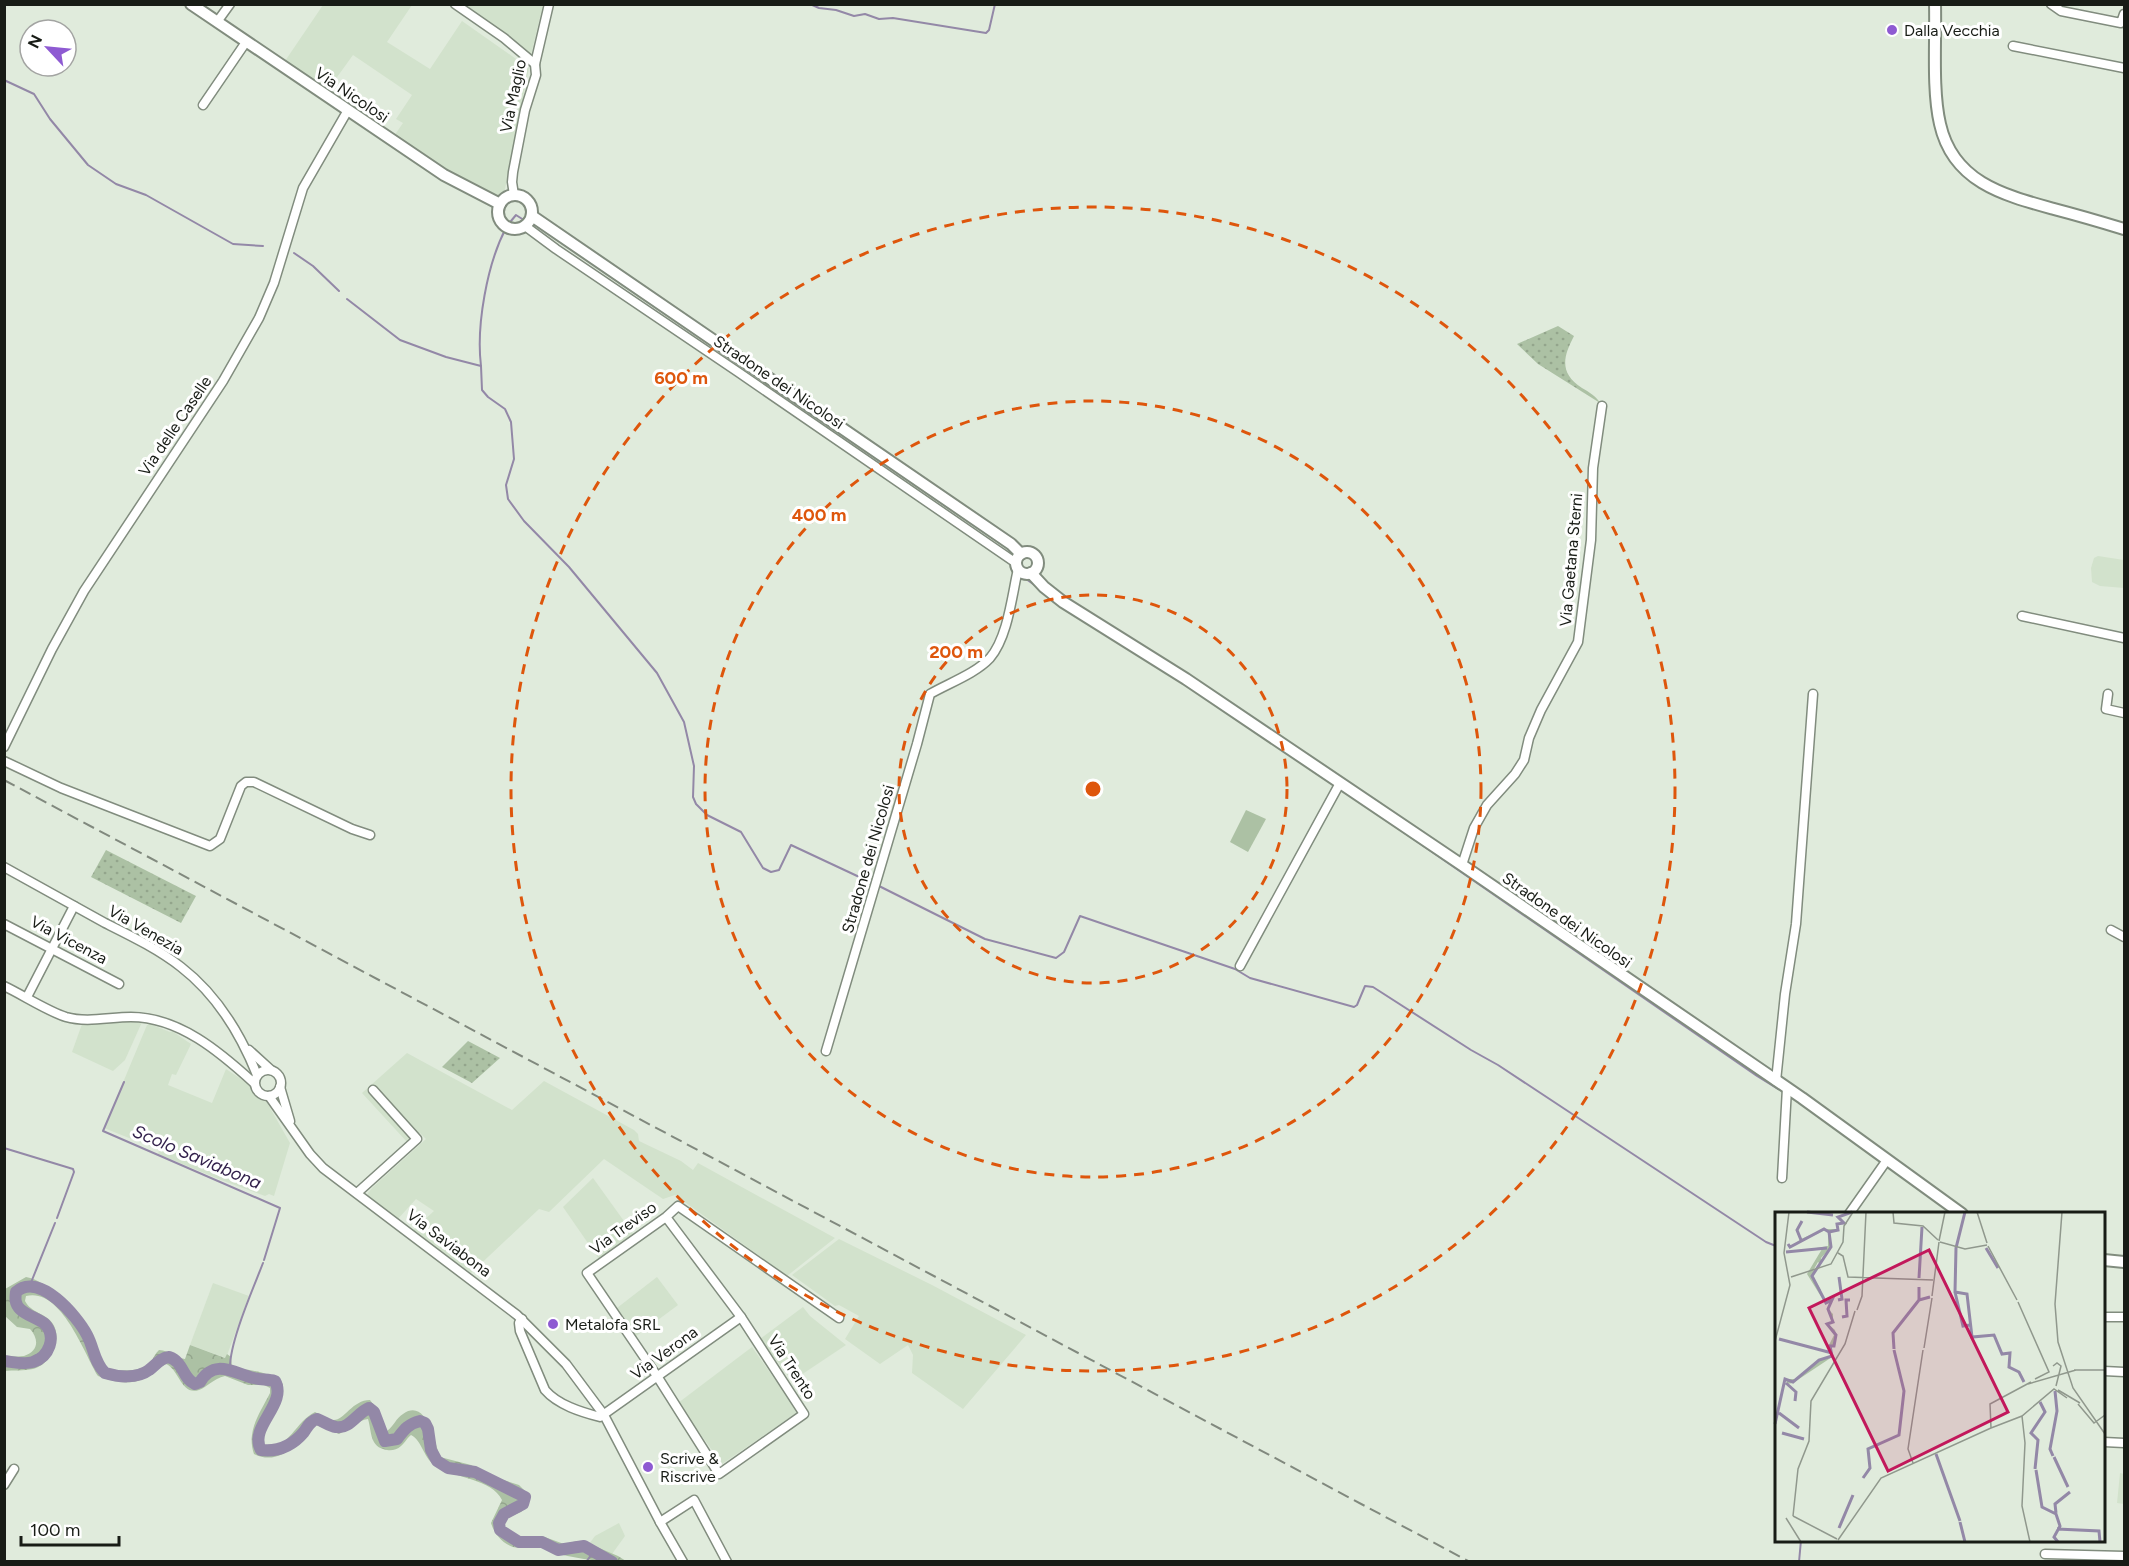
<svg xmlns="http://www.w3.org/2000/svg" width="2129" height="1566" font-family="Figtree,sans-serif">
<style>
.built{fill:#d2e2cc}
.grass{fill:url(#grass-dots)}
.forest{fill:url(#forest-crowns)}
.pitch{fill:#acc1a4}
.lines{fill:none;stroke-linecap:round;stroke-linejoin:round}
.stream{stroke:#9388a7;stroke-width:2}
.river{stroke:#9388a7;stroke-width:12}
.minor-casing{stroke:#818c7e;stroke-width:11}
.major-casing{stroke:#818c7e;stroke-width:14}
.minor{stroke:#fff;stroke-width:8}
.major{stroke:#fff;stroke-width:10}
.rail{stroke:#81897e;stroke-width:2;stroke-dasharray:12 6;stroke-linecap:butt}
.ring{fill:none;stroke:#de560c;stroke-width:3;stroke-dasharray:10 8}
.poi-dot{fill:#8e5ad2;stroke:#fff;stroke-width:2}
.labels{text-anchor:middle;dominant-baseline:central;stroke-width:6;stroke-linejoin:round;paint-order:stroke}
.poi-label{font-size:16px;fill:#181c16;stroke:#fff;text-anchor:start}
.street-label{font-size:16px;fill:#181c16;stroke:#fff}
.water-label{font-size:18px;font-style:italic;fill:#32204b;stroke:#fff}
.inset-river{fill:none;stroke:#9388a7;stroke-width:3}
.inset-road{fill:none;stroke:#90988d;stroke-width:1.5}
.view{fill:#c2185b;fill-opacity:0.15;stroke:#c2185b;stroke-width:3}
.inset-edge{fill:none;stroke:#181c16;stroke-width:3}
.centre{fill:#de560c;stroke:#fff;stroke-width:3}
.ring-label{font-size:18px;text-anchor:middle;font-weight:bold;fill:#de560c;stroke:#fff;stroke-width:6;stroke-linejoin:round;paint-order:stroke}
</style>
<defs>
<pattern id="grass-dots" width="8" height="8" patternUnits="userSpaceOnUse" patternTransform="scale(1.5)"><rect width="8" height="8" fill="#acc1a4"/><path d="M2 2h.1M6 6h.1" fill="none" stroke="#93a58c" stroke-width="1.8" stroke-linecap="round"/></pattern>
<pattern id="forest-crowns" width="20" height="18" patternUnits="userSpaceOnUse" patternTransform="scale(1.5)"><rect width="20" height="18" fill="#acc1a4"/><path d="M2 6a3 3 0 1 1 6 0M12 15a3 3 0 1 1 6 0" fill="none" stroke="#93a58c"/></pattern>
</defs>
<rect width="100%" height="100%" fill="#e0ebdc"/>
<g class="built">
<polygon points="323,5 412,5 387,42 430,69 462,21 529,68 503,199 476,191 394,136 403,123 396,119 412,95 353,55 327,91 285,61"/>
<polygon points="458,5 543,5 531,55"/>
<polygon points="2098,556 2124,560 2124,588 2100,586 2092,582 2091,568 2094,558"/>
<polygon points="140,1020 142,1022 125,1060 113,1071 72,1052 82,1024"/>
<polygon points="150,1024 170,1032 172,1031 191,1044 176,1075 172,1074 168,1085 212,1103 226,1069 247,1083 258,1087 261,1092 290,1143 274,1196 269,1194 265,1196 221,1180 158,1154 159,1150 104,1128 147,1025"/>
<polygon points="407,1053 512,1110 544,1081 634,1130 638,1134 639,1141 681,1161 693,1170 698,1163 835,1238 787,1276 675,1195 663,1199 604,1159 549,1212 539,1209 471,1273 412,1231 434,1211 416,1199 397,1220 367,1197 368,1193 373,1187 426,1139 420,1133 413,1135 407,1142 362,1093"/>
<polygon points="593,1178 634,1235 599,1259 563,1207"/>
<polygon points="839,1239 932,1285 1026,1335 963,1409 912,1373 913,1355 908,1345 880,1364 845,1339 859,1316 839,1305 835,1306 792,1275"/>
<polygon points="657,1277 678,1305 635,1337 617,1308"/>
<polygon points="213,1283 249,1296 226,1358 190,1345"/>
<polygon points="803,1307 810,1316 846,1345 792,1381 760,1339"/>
<polygon points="752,1347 798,1412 722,1464 678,1403"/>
<polygon points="2120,1473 2124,1474 2124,1504 2117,1503"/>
<polygon points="619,1523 625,1536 612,1554 589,1544 595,1536"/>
</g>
<g class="grass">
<path d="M 1558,326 L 1574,336 C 1563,357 1559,373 1582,388 C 1589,392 1596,396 1600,403 L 1538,364 L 1517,344 Z"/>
<polygon points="106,850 196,896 181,923 91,877"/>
<polygon points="468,1041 500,1058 472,1083 442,1067"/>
</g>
<path class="forest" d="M 26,1277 C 48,1280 79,1315 91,1335 C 98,1346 94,1359 105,1368 C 117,1371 142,1373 151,1362 C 154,1357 155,1354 159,1350 C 170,1350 175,1359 185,1359 L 190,1345 L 225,1358 L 227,1354 L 231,1357 L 232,1367 C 255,1372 263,1369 283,1384 L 259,1438 L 259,1444 L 264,1449 C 289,1449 296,1421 315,1412 C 320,1414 327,1420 333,1420 C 344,1421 352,1400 370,1400 L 379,1412 L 387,1431 C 394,1426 396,1418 403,1414 C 427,1397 435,1444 440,1457 L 471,1465 L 488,1475 L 519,1485 L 527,1493 L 528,1506 L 521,1512 L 507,1518 L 502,1527 L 516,1537 L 542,1536 L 564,1544 L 577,1541 L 585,1542 L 618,1556 L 626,1561 C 602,1562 575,1559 552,1552 C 548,1551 544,1547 539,1547 C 534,1546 527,1548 521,1548 C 506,1548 495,1536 491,1523 L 502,1500 C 492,1479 455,1478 437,1467 C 423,1459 423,1441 411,1435 C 406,1439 405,1443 401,1446 C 397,1450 391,1451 387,1450 C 369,1447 372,1432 368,1419 C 358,1420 348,1430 339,1434 L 316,1425 C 299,1442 280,1467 254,1454 C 246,1431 260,1413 270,1393 L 270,1388 L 264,1385 L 248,1385 L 225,1376 C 213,1379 207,1387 199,1390 C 181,1396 179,1369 166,1364 C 160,1367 155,1371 150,1375 C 133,1387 114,1382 98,1376 C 84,1353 61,1287 26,1296 L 25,1301 C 31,1313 46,1313 53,1324 C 63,1340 50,1365 33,1369 C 24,1371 13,1370 5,1371 L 5,1356 C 11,1356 18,1357 24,1356 C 39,1351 39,1339 30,1329 L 17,1327 L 5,1316 L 5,1289 Z"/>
<polygon class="pitch" points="1246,810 1266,819 1248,852 1230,842"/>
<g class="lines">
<g class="stream">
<polyline points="810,4 819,8 836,10 854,16 865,14 879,19 893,18 986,33 989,30 995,4"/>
<polyline points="4,80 34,94 50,119 88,165 116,184 146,195 233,244 263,246"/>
<polyline points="511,221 516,215 530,224"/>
<polyline points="294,253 313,266 339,291"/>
<path d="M 347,299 L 400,340 L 446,357 L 481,366 C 476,326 487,264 506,228"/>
<polyline points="481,366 482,390 488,397 505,409 511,422 514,459 506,485 508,499 524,521 569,567 657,673 684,722 694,766 693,797 696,804 707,815 741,832 763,868 771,872 779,870 791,845 870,882"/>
<polyline points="1026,579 1036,586"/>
<polyline points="1380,816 1757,1076 1778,1089 1780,1089"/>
<polyline points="879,886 985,939 1056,958 1064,952 1080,916 1235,969 1250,978 1354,1007 1357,1005 1365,986 1373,987 1471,1050 1498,1065 1766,1242 1776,1246"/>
<polyline points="124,1082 103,1131 280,1208 264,1260"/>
<polyline points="4,1148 73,1169 74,1172 57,1218"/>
<polyline points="30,1285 55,1223"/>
<path d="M 230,1369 C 229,1343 253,1289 263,1263"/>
<polyline points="586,1562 594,1551"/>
<polyline points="1799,1562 1801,1540"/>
</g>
<path class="river" d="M 4,1361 C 13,1362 25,1365 33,1362 C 49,1357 57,1337 45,1324 C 38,1318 27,1316 20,1309 C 15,1304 15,1299 16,1292 C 39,1271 77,1316 87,1335 C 94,1348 94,1362 105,1373 C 118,1377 137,1379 149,1370 C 156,1365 160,1358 169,1357 C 184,1362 182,1378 195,1384 L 200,1382 C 213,1361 229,1370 247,1376 C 256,1380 266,1379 275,1381 C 288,1404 248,1427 261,1450 C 278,1452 293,1445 304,1432 C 308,1426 310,1421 317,1419 C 323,1421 329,1426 336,1427 C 349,1430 358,1412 369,1408 L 374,1412 L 385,1441 L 397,1439 C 404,1430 408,1424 420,1421 L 425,1423 L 428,1429 L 431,1450 L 437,1461 L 448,1468 L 475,1472 L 525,1497 L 523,1504 L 504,1514 L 499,1523 L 500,1530 L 519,1542 L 542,1542 L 558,1550 L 584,1546 L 612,1562"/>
<defs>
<g id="minor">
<polyline points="455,4 504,38 535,64"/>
<polyline points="2051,4 2061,11 2121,23 2124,14"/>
<polyline points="217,22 230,4"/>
<polyline points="2013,46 2124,68"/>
<polyline points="203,105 246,42"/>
<polyline points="514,195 512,182 513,172 525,110 536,75 535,64 549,4"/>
<polyline points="525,226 556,249 738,372 1016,563"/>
<polyline points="2022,616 2124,638"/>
<polyline points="2108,694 2106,709 2124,713"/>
<polyline points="4,747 52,649 84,591 223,381 259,318 274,283 303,188 348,110"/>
<polyline points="4,761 61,788 210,846 220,839 241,786 246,782 254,782 352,829 370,835"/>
<polyline points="1462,865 1474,828 1487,805 1515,774 1524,760 1529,738 1541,710 1578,642 1591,540 1593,468 1602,406"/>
<path d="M 4,867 C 38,886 72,905 105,923 C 131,936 158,949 181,967 C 216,994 241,1035 257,1075"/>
<polyline points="4,924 119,984"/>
<polyline points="2111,930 2124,937"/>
<polyline points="1240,966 1340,783"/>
<path d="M 4,986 C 23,995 47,1011 66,1017 C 87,1023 110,1017 131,1017 C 179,1017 220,1052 254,1083"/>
<polyline points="27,997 74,906"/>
<polyline points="249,1050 271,1070"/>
<path d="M 826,1051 L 917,744 L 930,694 C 949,683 975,674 990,658 C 1008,637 1012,595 1018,569"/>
<circle cx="268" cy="1083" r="13"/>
<polyline points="1776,1081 1785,994 1796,924 1813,694"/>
<polyline points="280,1087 290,1121"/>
<polyline points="269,1096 310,1154 323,1168 517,1315 566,1364 604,1415 660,1522 683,1562"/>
<polyline points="1782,1178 1787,1088"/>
<polyline points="357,1193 417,1139 373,1090"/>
<polyline points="1849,1214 1887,1160"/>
<polyline points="666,1217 741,1317 804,1414 719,1474 657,1376 587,1273 666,1217 678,1206 839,1318"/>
<polyline points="2104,1317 2124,1317"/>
<path d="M 522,1319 L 519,1323 L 520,1331 L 545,1390 C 558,1405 581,1412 600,1417 L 741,1317"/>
<polyline points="2104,1371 2124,1372"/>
<polyline points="2104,1442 2124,1443"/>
<polyline points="4,1485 14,1469"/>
<polyline points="660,1522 694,1500 727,1562"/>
<polyline points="2045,1554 2124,1556"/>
</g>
<g id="major">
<polyline points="191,4 444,175 500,204"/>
<path d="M 1935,4 C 1936,40 1932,90 1940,124 C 1953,182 2003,195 2054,209 C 2077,215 2101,222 2124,229"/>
<circle cx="515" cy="212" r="17"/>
<polyline points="532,216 1011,544 1021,554"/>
<circle cx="1027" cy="563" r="11"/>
<polyline points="1031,573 1044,587 1063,602 1186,679 1462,865 1802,1098 1962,1214"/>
<polyline points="2104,1260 2124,1262"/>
</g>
</defs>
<use href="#minor" class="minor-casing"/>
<use href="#major" class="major-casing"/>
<use href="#minor" class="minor"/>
<use href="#major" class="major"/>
<polyline class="rail" points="4,780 1470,1562"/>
</g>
<g class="ring">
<circle cx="1093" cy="789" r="194"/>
<circle cx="1093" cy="789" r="388"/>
<circle cx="1093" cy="789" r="582"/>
</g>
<g class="poi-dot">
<circle cx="1892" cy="30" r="6"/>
<circle cx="553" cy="1324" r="6"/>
<circle cx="648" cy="1467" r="6"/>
</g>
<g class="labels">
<g class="poi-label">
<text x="1904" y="30">Dalla Vecchia</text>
<text x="565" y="1324">Metalofa SRL</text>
<text x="660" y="1458">Scrive &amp;<tspan x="660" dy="18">Riscrive</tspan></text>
</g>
<g class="street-label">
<text transform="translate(352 95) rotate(34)">Via Nicolosi</text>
<text transform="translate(513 96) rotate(-78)">Via Maglio</text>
<text transform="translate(779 382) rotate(34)">Stradone dei Nicolosi</text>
<text transform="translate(175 426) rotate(-56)">Via delle Caselle</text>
<text transform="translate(1571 560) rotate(-85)">Via Gaetana Sterni</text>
<text transform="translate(868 859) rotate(-74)">Stradone dei Nicolosi</text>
<text transform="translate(1567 920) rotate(35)">Stradone dei Nicolosi</text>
<text transform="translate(146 930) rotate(30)">Via Venezia</text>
<text transform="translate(69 940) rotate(28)">Via Vicenza</text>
<text transform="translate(623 1228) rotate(-36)">Via Treviso</text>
<text transform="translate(449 1243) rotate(37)">Via Saviabona</text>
<text transform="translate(664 1353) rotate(-36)">Via Verona</text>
<text transform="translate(792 1367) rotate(57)">Via Trento</text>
</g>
<g class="water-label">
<text transform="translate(197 1157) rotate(23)">Scolo Saviabona</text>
</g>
</g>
<g transform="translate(1775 1212)">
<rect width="330" height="330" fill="#e0ebdc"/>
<path d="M 27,9 L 22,17 L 26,27 L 49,17 L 64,17 L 55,20 L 56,35 L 46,46 L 46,53 L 43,50 L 39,57 L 38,65 L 46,78 L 46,85 L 51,91 L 54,86 L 57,87 L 57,90 L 53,97 L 58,102 L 58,111 L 53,112 L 60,118 L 61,122 L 59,134 L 56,133 L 57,140 L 57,145 L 18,171 L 12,172 L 11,167 L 22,167 L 44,148 L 56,144 L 54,133 L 59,123 L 52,112 L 58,110 L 52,96 L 56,89 L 50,91 L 32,62 L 47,37 L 24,39 L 53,34 L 53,20 L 50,18 L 15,35 L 25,28 L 21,18 Z" fill="#acc1a4"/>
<path class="inset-river" d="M 32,0 L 58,3M 190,0 L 181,36 L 180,80 L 192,82 L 197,125 L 219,123 L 227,142 L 235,141 L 234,155 L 244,160 L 249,170M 26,28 L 22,18 L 27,9M 13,32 L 15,35 L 49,17 L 54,20M 211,36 L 223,56M 11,40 L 52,36M 144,66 L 147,15M 144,75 L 144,88 L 155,85M 180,80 L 188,114 L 195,113M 63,88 L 67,87 L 64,65M 67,105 L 72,104 L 71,88 L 75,88M 4,127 L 57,141M 119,137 L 118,121 L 144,88M 11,171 L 21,180 L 20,189M 4,201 L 24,216M 0,212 L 10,167 L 18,170 L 44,148 L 57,144 L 55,134 L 59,134 L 61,123 L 52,112 L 58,110 L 53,97 L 57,88 L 51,91 L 37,64 L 56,35 L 54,20 L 63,18 L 62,12 L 69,11 L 63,5 L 77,0M 7,221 L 29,227M 161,242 L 185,309M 278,244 L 275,237 L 282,199 L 280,179M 279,245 L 293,275M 260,257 L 263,228 L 256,221 L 270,200 L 265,190M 261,258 L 267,295 L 281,302 L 285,314 L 279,325 L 283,330M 88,266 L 95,256 L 93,237 L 124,223 L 129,179 L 119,138M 281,301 L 280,292 L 295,280M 185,310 L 190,330M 64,316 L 78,283M 282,317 L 324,319 L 325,330"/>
<path class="inset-road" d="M 118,0 L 119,11 L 148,14 L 163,28M 202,0 L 212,31M 287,0 L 280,92 L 283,130 L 298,176 L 330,222M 164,29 L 170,0M 165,30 L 190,37 L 212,33M 213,34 L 242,88M 63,41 L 68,44 L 73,65 L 158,68M 16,65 L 56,52 L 68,30 L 69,14 L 78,0M 157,84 L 164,30M 243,90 L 274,160 L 260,167M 82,98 L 87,84 L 91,0M 0,129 L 15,73 L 9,41 L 14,0M 149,136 L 157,86M 278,154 L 282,151 L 286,154 L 281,174M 299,158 L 330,158M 253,172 L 301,158M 283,178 L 305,191M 303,192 L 319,211 L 330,203M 247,204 L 250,231 L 247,294 L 255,330M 216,216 L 247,204 L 279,177 L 292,186M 138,251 L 133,237 L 148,138M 18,304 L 23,257 L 34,229 L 36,189 L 70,132 L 80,99M 18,304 L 62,327M 11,306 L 26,330M 63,328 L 106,266 L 216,216 L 215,192 L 256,170"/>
<path class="view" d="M 154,38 L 233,200 L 113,259 L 34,96 Z"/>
<rect width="330" height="330" class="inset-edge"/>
</g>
<circle cx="1093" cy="789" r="9" class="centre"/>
<g class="ring-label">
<text x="681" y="384">600 m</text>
<text x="819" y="521">400 m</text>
<text x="956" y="658">200 m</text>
</g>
<rect width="2129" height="1566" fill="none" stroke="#181c16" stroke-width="12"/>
<g transform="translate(48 48) rotate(296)"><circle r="28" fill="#ffffff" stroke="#a3a4a2" stroke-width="1.5"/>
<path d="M0-4.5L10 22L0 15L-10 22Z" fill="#8e5ad2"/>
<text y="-9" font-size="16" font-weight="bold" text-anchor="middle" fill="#181c16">N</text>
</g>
<path d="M21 1536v9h98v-9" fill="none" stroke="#181c16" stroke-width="3"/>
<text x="30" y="1536" font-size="18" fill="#181c16" stroke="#ffffff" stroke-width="4.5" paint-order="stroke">100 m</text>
</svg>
